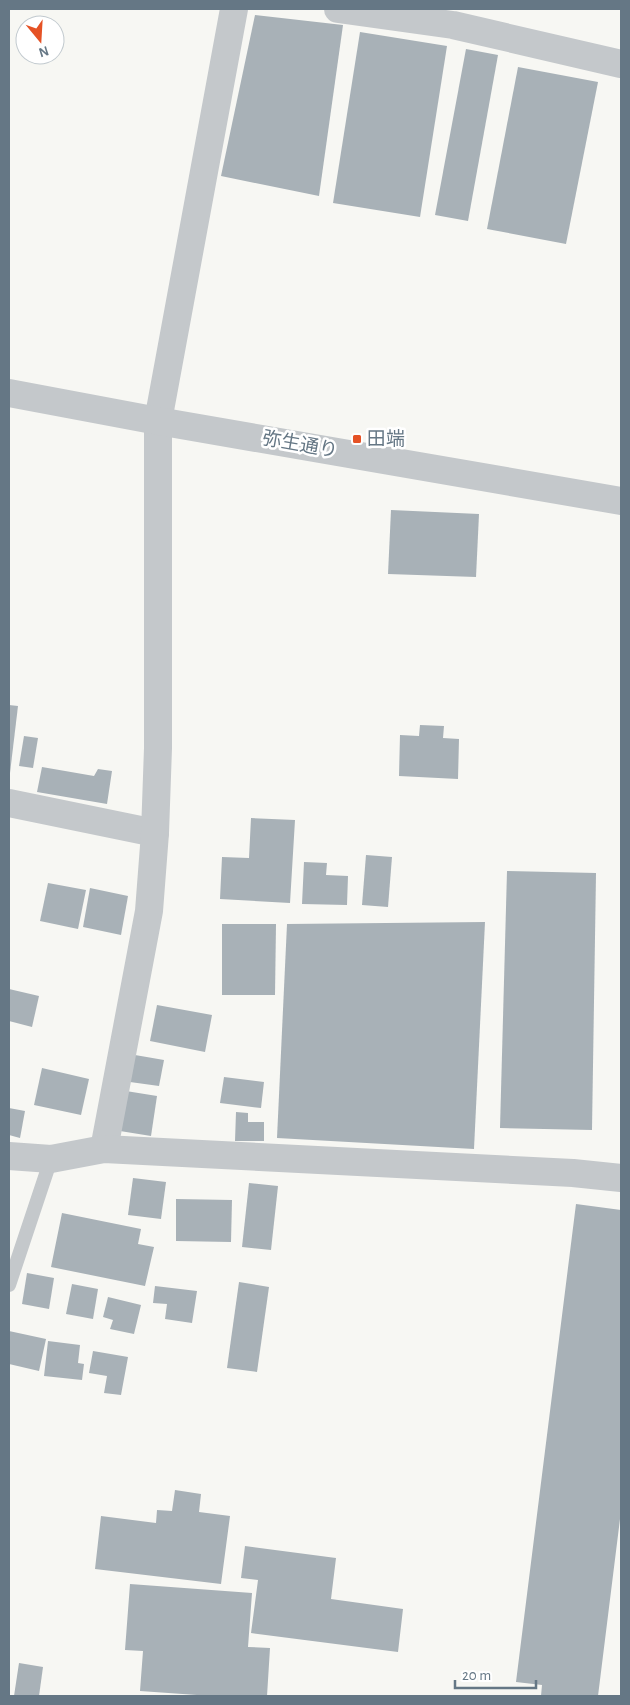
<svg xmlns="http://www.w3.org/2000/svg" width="630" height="1705" font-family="'Alegreya Sans','Noto Sans JP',sans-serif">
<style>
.building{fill:#a8b1b7}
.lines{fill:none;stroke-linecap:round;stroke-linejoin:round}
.service{stroke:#c4c8cb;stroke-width:14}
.minor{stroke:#c4c8cb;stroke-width:28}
.tertiary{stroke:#c4c8cb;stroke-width:28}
.poi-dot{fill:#e55225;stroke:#fff;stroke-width:2}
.labels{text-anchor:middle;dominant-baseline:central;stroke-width:5;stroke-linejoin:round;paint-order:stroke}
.poi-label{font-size:19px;fill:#657785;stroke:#fff;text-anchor:start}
.street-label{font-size:19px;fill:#657785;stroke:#fff}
</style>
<rect width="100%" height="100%" fill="#f7f7f3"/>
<g class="building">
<polygon points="255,15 343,25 319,196 221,176"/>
<polygon points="360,32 447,46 420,217 333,203"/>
<polygon points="466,49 498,55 468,221 435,215"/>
<polygon points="518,67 598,82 566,244 487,229"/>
<polygon points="391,510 479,514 476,577 388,574"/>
<polygon points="9,705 18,706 10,773 9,773"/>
<polygon points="420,725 444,726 443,738 459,739 458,779 399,776 400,735 419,736"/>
<polygon points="24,736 38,738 33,768 19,766"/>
<polygon points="42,767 94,776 98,769 112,771 107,804 37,792"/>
<polygon points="251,818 295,820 290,903 220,899 222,857 249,858"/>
<polygon points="366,855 392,857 388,907 362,905"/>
<polygon points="304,862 327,863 326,875 348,876 347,905 302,904"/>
<polygon points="507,871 596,873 592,1130 500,1128"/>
<polygon points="48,883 86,890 78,929 40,921"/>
<polygon points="90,888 128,896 121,935 83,927"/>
<polygon points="485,922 474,1149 277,1138 287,924"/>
<polygon points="222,924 276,924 275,995 222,995"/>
<polygon points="9,989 39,996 32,1027 9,1021"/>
<polygon points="157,1005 212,1015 205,1052 150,1041"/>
<polygon points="135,1055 164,1060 159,1086 130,1082"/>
<polygon points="42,1068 89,1079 81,1115 34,1105"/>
<polygon points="224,1077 264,1082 261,1108 220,1103"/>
<polygon points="126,1091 157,1096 151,1136 120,1131"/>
<polygon points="9,1108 25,1111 20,1138 9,1135"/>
<polygon points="236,1112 248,1113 248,1122 264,1122 264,1141 235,1141"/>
<polygon points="133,1178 166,1182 161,1219 128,1215"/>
<polygon points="249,1183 278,1186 271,1250 242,1247"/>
<polygon points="176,1199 232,1200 231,1242 176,1241"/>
<polygon points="576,1204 621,1210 621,1511 598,1696 541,1696 542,1685 516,1682"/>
<polygon points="62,1213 141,1229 138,1244 154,1247 145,1286 51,1267"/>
<polygon points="27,1273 54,1278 49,1309 22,1304"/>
<polygon points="239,1282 269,1287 257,1372 227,1368"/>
<polygon points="72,1284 98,1289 93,1319 66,1314"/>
<polygon points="155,1286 197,1291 192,1323 165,1319 167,1304 153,1303"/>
<polygon points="108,1297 141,1305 134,1334 110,1329 113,1320 103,1317"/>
<polygon points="9,1331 46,1339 39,1371 9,1364"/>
<polygon points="48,1341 80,1345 78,1363 84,1364 82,1380 44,1376"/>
<polygon points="93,1351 128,1357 121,1395 104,1393 107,1376 89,1373"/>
<polygon points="175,1490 201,1494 199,1512 230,1516 221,1584 95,1569 101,1516 156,1523 157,1510 172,1511"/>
<polygon points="245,1546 336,1558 331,1599 403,1609 398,1652 251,1633 258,1580 241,1578"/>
<polygon points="130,1584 252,1593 248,1647 270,1648 267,1696 211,1696 140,1691 143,1651 125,1650"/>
<polygon points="19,1663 43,1667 39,1696 14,1696"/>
</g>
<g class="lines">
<polyline class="service" points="9,1285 51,1159"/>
<g class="minor">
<polyline points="338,9 453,25 621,64"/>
<polyline points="9,803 155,833"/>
<polyline points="104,1149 149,911 155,833 158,748 158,421 234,9"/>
</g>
<g class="tertiary">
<polyline points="9,393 158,421 621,501"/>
<polyline points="9,1156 51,1159 104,1149 573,1173 621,1178"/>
</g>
</g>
<rect class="poi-dot" x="352" y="434" width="10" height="10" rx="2.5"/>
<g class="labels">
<g class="poi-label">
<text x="367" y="439">田端</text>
</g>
<g class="street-label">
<text transform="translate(300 445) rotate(10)">弥生通り</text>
</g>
</g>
<rect width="630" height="1705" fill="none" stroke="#657785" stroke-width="20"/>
<g transform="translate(40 40) rotate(162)"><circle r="24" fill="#ffffff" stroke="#c1c9ce"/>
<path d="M0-4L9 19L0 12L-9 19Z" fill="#e55225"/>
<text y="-8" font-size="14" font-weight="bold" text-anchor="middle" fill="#657785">N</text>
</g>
<path d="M455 1680v8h81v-8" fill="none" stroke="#657785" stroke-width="2.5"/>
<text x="462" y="1680" font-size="15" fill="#657785" stroke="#ffffff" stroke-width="4" paint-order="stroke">20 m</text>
</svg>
